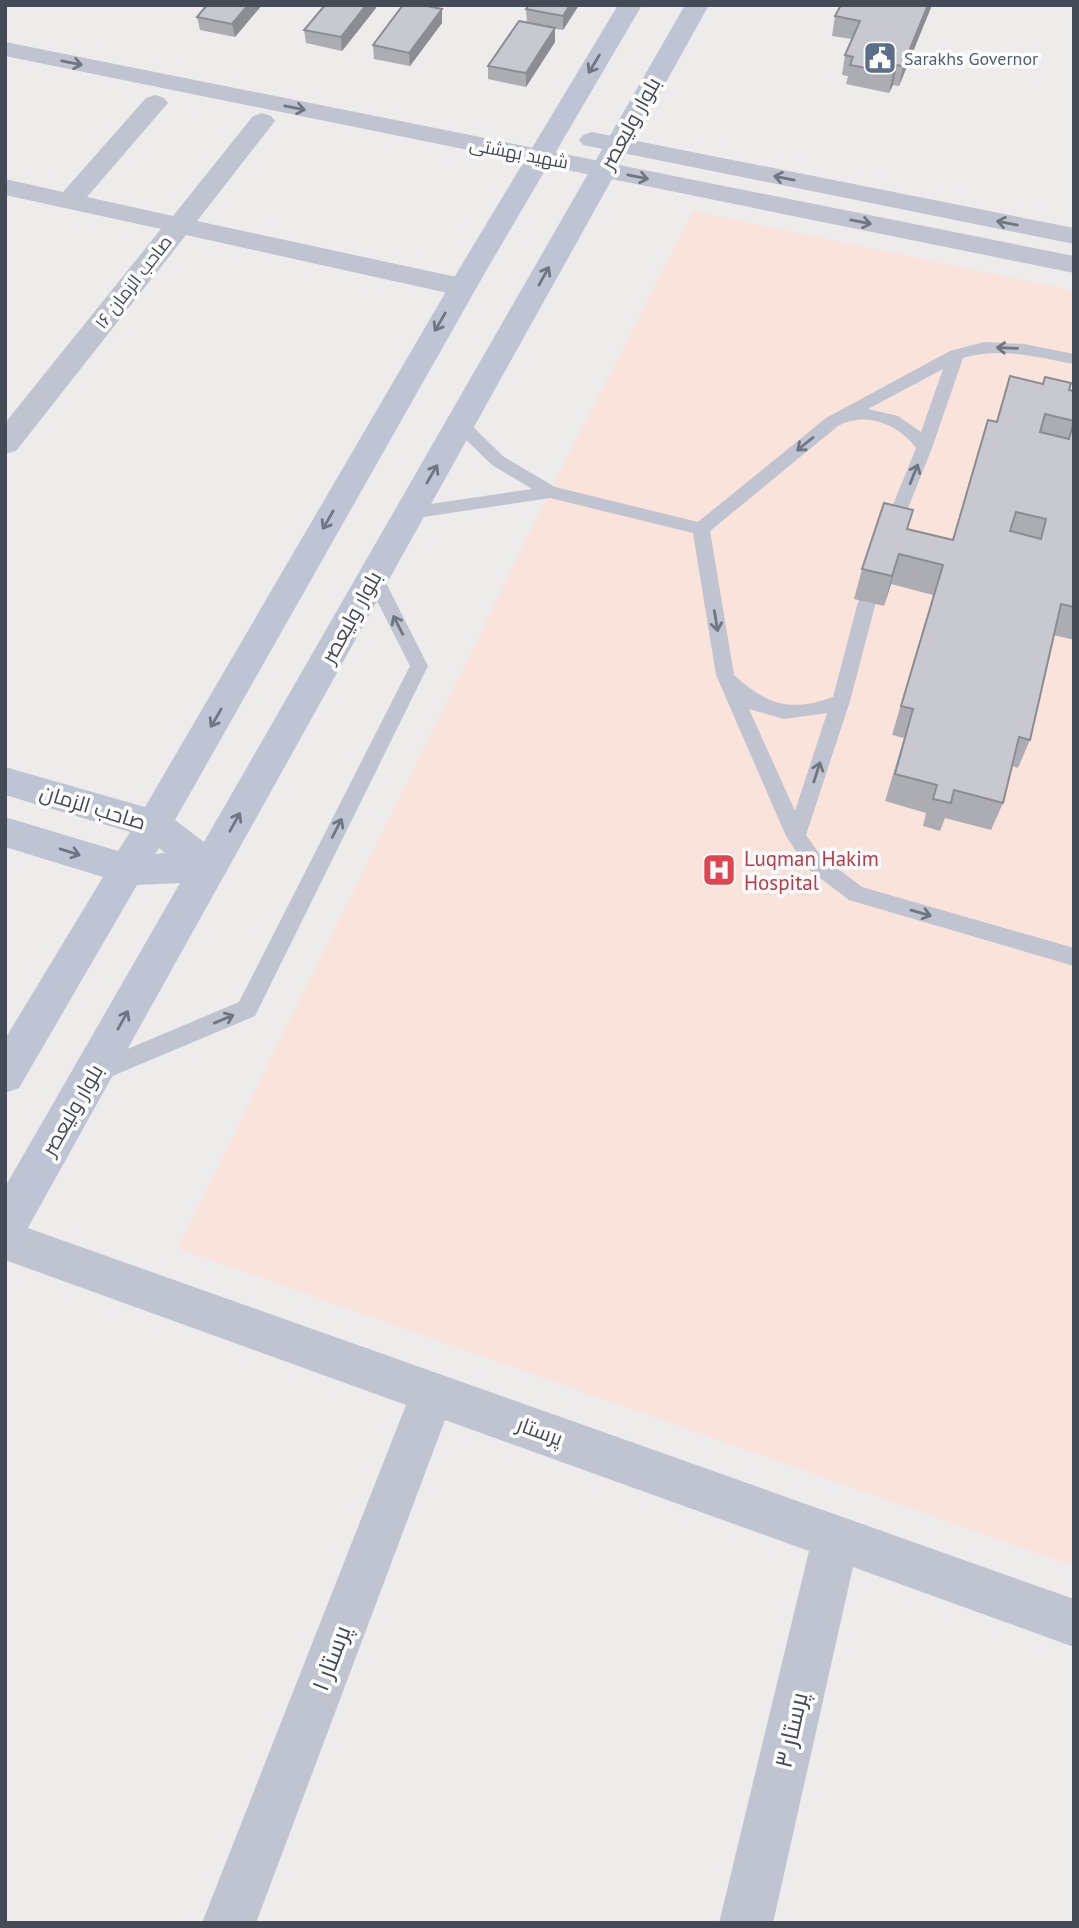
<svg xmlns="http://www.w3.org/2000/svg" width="1079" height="1928" font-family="'PT Sans',Cairo,sans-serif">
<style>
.medical{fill:#f9e3da}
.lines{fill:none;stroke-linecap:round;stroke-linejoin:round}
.lane{fill:#bfc4d0;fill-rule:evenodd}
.street{fill:#bfc4d0;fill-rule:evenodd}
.secondary{fill:#bec4d4;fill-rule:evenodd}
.wall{fill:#acadb3}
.shaded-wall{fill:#8c8d92}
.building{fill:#c8c9d0;stroke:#8c8d92;stroke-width:2;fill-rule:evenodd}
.oneway{stroke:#6f7581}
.oneway2{stroke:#6f7583}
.labels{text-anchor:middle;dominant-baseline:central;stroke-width:7;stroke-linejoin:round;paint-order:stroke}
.far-service-label{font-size:18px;fill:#4e5e75;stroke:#fff;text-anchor:start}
.far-street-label{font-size:18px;fill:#444b57;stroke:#fff}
.street-label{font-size:21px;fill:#444b57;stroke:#fff}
.health-label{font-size:21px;fill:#be3a42;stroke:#fff;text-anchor:start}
.near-street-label{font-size:24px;fill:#444b57;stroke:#fff}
</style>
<rect width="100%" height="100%" fill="#eeebeb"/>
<polygon class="medical" points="693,211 1074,291 1074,1566 178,1248 550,492"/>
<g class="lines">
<g class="lane">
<path d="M 984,342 L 1024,344 L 1074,354 L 1074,364 C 1036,357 1000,347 963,358 L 932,448 L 897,536 L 885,536 L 882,532 L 916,448 C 898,424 865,411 838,426 L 710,531 L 734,675 C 766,704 790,713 833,697 L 858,602 L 861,597 L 873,597 L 876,602 L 850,701 L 806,835 L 821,856 L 862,887 L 1074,948 L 1074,966 L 849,900 L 807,868 L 786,836 L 716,675 L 693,533 L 550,498 L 410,519 L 401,513 L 410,507 L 532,489 L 492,465 L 454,428 L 452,424 L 460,419 L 466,420 L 504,457 L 555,487 L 698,522 L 826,418 L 950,351 ZM 943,369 L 921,432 L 898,416 L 868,409 ZM 749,709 L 784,719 L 827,713 L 795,811 Z"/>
<polygon points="374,571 380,572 383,577 428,666 255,1016 103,1080 95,1083 87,1080 84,1073 87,1066 239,1002 410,666 365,577 368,572"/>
</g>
<g class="street">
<polygon points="5,42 1074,256 1074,273 5,56"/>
<polygon points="155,95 164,98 168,103 87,197 173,216 253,116 262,113 271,116 275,121 197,221 461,278 471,281 475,287 471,293 461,296 186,235 16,451 5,454 5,423 161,229 5,195 5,179 63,192 146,98"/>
<polygon points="592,132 1074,228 1074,244 583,145 579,140 583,135"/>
<polygon points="5,1220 1074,1599 1074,1647 853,1567 773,1923 719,1923 809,1551 445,1420 256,1923 202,1923 406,1405 5,1260"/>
</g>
<path class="secondary" d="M 618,5 L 642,5 L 486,271 L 175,820 L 204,842 L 685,5 L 709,5 L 20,1242 L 5,1248 L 5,1187 L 180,883 L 137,885 L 19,1088 L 5,1093 L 5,1039 L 103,877 L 5,847 L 5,817 L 118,851 L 130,832 L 5,795 L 5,767 L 145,807 L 458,271 ZM 159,848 L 165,853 L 155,854 Z"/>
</g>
<g class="wall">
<polygon points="207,5 262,5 235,37 200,30 197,17"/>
<polygon points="325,5 376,5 376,8 342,51 306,43 304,30"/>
<polygon points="579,5 563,30 555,29 555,42 526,87 488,79 488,66 527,23 526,9"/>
<polygon points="841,5 932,5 899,86 893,85 889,93 846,84 848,76 842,75 845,55 852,39 832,36 835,16"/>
<polygon points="442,9 442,23 410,66 374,59 373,45"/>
<polygon points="1010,376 1043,384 1045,377 1069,390 1074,391 1074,640 1054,635 1030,740 1018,768 1012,766 1003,803 991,830 945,818 940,831 923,826 926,813 885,801 904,738 892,735 933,595 891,584 884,606 854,599 862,569 907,529 952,540 996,422"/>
</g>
<g class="shaded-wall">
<polygon points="248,5 262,5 235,37 232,24"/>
<polygon points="366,5 376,5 376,8 342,51 341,37"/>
<polygon points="570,5 579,5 563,30 563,16"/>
<polygon points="928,5 932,5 899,86 903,66"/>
<polygon points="442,9 442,23 410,66 409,53"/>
<polygon points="555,28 555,42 526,87 526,73"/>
<polygon points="897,65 893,85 889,93 893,73"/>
<polygon points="899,554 891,584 884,606 892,576"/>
</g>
<g class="building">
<polygon points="207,5 248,5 232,24 197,17"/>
<polygon points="325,5 366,5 341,37 304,30"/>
<polygon points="403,5 422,5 442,9 409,53 373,45"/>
<polygon points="529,5 570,5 563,16 526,9"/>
<polygon points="841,5 928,5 903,66 897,65 893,73 850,65 853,57 845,55 860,21 835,16"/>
<polygon points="519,21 555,28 526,73 488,66"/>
<path d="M 1010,376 L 1043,384 L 1045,377 L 1071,383 L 1069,390 L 1074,391 L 1074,421 L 1045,414 L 1040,432 L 1069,439 L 1074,421 L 1074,607 L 1061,604 L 1030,740 L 1019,737 L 1003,803 L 954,790 L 951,803 L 933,799 L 937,785 L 895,774 L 913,709 L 901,706 L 943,565 L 899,554 L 892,576 L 862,569 L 884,503 L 913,510 L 907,529 L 953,540 L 988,420 L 997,422 ZM 1016,512 L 1046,519 L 1041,539 L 1010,531 Z"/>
</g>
<defs><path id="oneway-shaft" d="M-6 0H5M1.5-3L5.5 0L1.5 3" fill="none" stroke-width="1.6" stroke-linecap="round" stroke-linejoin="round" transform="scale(1.75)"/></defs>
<g class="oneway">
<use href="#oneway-shaft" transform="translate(72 63) rotate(11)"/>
<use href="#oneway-shaft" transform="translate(295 108) rotate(11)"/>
<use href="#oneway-shaft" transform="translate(638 177) rotate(11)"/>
<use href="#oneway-shaft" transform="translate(784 178) rotate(-169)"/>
<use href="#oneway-shaft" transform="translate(861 222) rotate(11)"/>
<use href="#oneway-shaft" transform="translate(1007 223) rotate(-169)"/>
<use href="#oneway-shaft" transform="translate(1007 348) rotate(-178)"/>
<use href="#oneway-shaft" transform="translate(805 444) rotate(141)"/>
<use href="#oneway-shaft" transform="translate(914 474) rotate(-68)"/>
<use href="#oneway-shaft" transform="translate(716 621) rotate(81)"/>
<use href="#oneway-shaft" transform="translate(398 625) rotate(-117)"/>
<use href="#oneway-shaft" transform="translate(817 772) rotate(-72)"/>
<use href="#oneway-shaft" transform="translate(337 828) rotate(-63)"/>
<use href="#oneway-shaft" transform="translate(921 913) rotate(16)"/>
<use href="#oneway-shaft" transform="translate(224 1019) rotate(-23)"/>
</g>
<g class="oneway2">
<use href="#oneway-shaft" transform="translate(594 64) rotate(121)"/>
<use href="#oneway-shaft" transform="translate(544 276) rotate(-61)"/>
<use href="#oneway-shaft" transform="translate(440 322) rotate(120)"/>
<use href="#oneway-shaft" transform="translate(432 474) rotate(-60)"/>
<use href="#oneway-shaft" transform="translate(328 520) rotate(120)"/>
<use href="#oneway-shaft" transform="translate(216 718) rotate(120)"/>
<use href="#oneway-shaft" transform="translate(235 822) rotate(-61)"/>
<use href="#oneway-shaft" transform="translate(70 852) rotate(17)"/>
<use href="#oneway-shaft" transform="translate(123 1020) rotate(-61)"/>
</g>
<defs>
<symbol id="civic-square" viewBox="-11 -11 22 22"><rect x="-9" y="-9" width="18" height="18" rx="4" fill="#5c6f8a" stroke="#fff"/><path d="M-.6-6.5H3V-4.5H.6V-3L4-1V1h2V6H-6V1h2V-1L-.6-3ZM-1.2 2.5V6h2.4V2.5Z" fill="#fff"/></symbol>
<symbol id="hospital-square" viewBox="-11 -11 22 22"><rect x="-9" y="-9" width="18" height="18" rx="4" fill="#e0444e" stroke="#fff"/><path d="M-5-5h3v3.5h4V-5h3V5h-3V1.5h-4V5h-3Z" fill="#fff"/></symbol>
</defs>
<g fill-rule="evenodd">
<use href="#civic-square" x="861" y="39" width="38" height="38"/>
<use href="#hospital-square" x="700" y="851" width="38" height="38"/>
</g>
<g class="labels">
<g class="far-service-label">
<text x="904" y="58">Sarakhs Governor</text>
</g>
<g class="far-street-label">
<text transform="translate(519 153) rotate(11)">شهید بهشتی</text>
<text transform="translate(133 282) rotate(-52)">صاحب الزمان ۱۶</text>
</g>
<g class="street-label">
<text transform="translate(630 123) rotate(-61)">بلوار ولیعصر</text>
<text transform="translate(351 617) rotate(-61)">بلوار ولیعصر</text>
<text transform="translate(93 807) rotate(17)">صاحب الزمان</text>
<text transform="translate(72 1110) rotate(-60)">بلوار ولیعصر</text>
<text transform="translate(540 1431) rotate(20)">پرستار</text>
</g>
<g class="health-label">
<text x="744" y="858">Luqman Hakim<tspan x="744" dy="24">Hospital</tspan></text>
</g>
<g class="near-street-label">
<text transform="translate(331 1658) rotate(-69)">پرستار ۱</text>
<text transform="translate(791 1730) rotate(-77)">پرستار ۳</text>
</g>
</g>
<rect width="1079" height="1928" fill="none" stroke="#444b57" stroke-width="14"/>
</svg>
